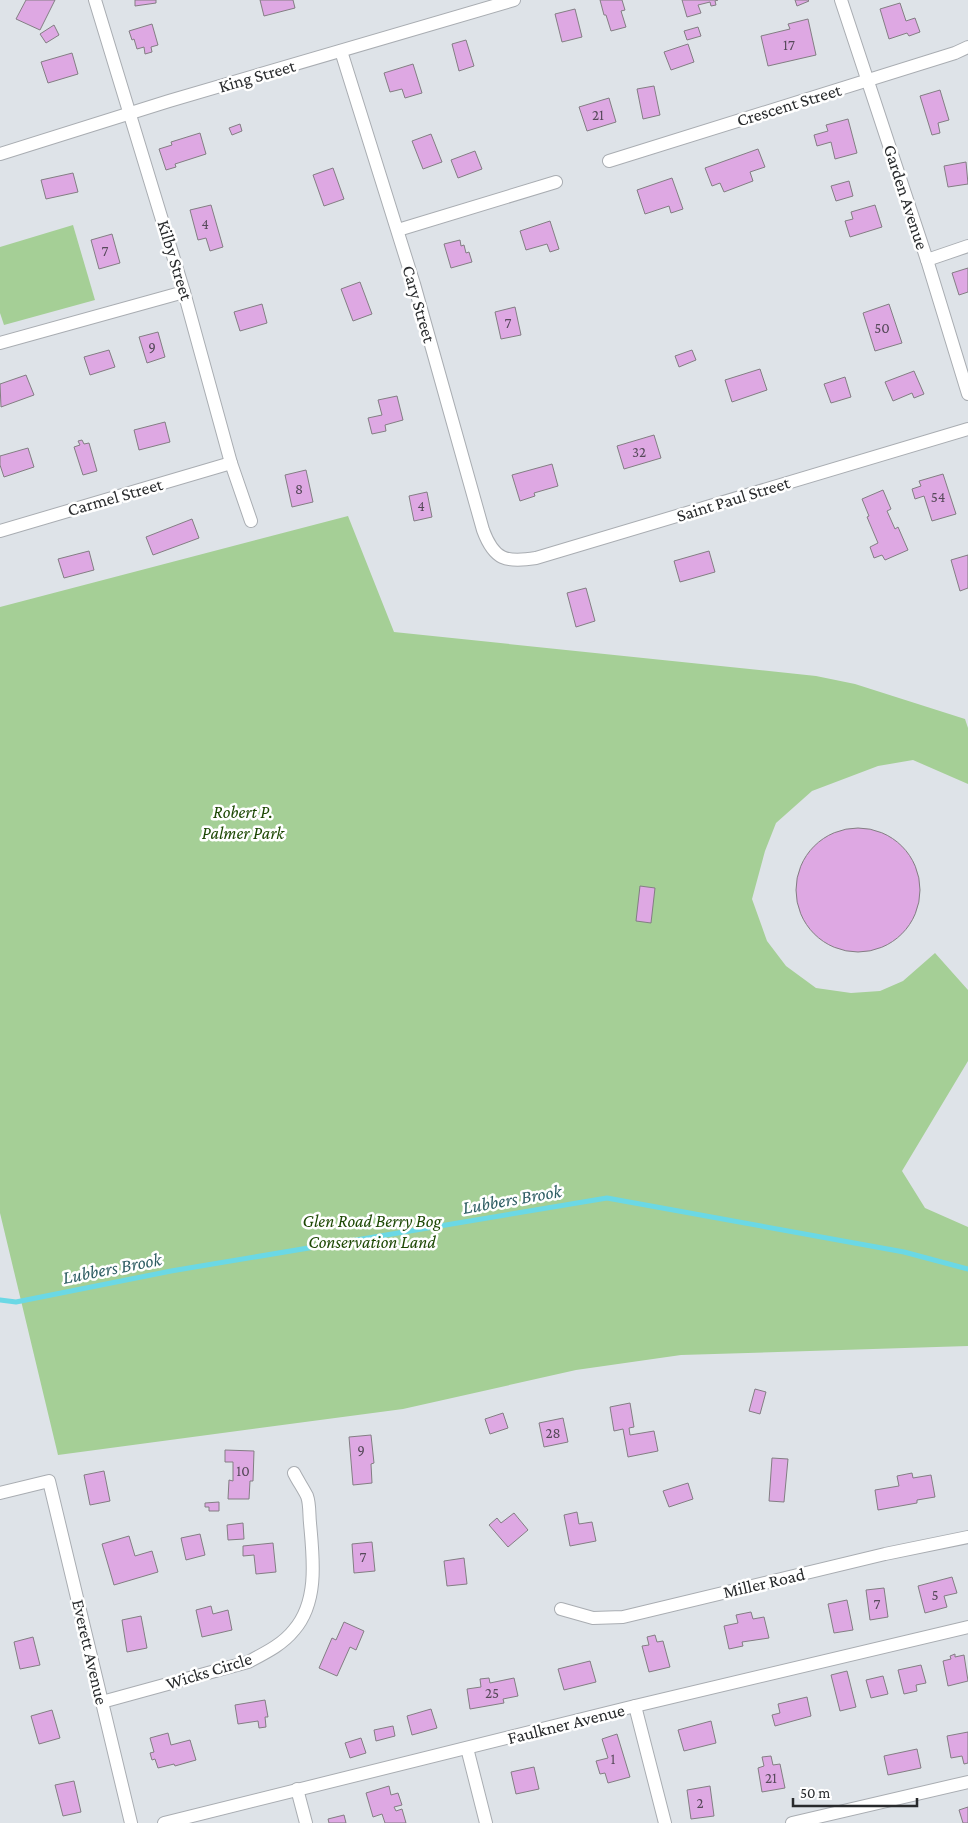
<svg xmlns="http://www.w3.org/2000/svg" width="968" height="1823" font-family="'Crimson Pro',serif">
<style>
.green{fill:#a5cf96}
.lines{fill:none;stroke-linecap:round;stroke-linejoin:round}
.stream{stroke:#6bd8e5;stroke-width:5}
.building{fill:#dea8e3;stroke:#837e83}
.street-casing{stroke:#a9adb2;stroke-width:14}
.street{stroke:#fff;stroke-width:12}
.labels{text-anchor:middle;dominant-baseline:central;stroke-width:5;stroke-linejoin:round;paint-order:stroke}
.number-label{font-size:15px;fill:#564a5a}
.street-label{font-size:18px;fill:#282a2c;stroke:#fff}
.park-label{font-size:18px;font-style:italic;fill:#1d4804;stroke:#fff}
.water-label{font-size:19px;font-style:italic;fill:#2f5e64;stroke:#fff}
</style>
<rect width="100%" height="100%" fill="#dee3e8"/>
<g class="green">
<polygon points="73,225 95,300 4,325 0,313 0,247"/>
<polygon points="348,516 394,632 816,676 855,684 965,719 968,728 968,784 913,760 878,766 812,791 776,823 765,851 752,899 767,941 786,966 816,988 851,993 880,991 903,981 935,953 968,990 968,1061 902,1171 925,1208 968,1227 968,1346 681,1355 576,1370 403,1409 58,1455 0,1213 0,607"/>
</g>
<g class="lines">
<polyline class="stream" points="0,1300 16,1302 171,1271 607,1198 904,1252 968,1269"/>
</g>
<g class="building">
<polygon points="26,0 55,0 40,30 16,19"/>
<polygon points="135,0 156,0 156,3 135,6"/>
<polygon points="260,0 293,0 295,8 264,16"/>
<polygon points="600,0 622,0 625,10 621,11 626,27 611,31 606,15 604,15"/>
<polygon points="682,0 718,0 715,1 716,5 711,6 710,2 698,5 701,13 687,17"/>
<polygon points="795,0 808,0 809,1 797,6"/>
<polygon points="900,3 906,21 915,18 920,32 909,36 907,33 889,39 880,9"/>
<polygon points="575,9 582,37 562,42 555,14"/>
<polygon points="808,19 816,55 768,66 761,36 790,29 788,24"/>
<polygon points="152,24 158,45 151,47 152,52 145,54 144,47 137,49 134,39 132,40 129,31"/>
<polygon points="54,25 59,35 46,43 40,34"/>
<polygon points="698,27 701,36 687,40 684,31"/>
<polygon points="466,40 474,66 459,71 452,44"/>
<polygon points="688,44 694,62 671,70 664,52"/>
<polygon points="72,53 78,74 48,83 41,62"/>
<polygon points="413,64 422,93 405,98 402,89 390,92 384,73"/>
<polygon points="654,86 660,115 643,119 637,89"/>
<polygon points="940,90 949,120 938,123 940,133 932,135 920,96"/>
<polygon points="609,98 616,122 587,131 579,107"/>
<polygon points="848,119 857,153 835,159 831,142 817,146 814,135 828,131 826,125"/>
<polygon points="240,124 242,131 232,135 229,128"/>
<polygon points="200,133 206,154 175,164 176,167 166,170 159,149 172,145 171,142"/>
<polygon points="431,134 442,162 423,169 412,141"/>
<polygon points="758,149 765,167 750,172 753,181 724,192 720,183 712,186 705,168"/>
<polygon points="475,151 482,169 458,178 451,160"/>
<polygon points="966,162 968,184 948,187 944,166"/>
<polygon points="333,168 344,199 324,206 313,175"/>
<polygon points="73,173 78,192 46,199 41,180"/>
<polygon points="672,178 683,209 671,213 669,206 645,214 637,190"/>
<polygon points="849,181 853,196 836,201 831,186"/>
<polygon points="211,205 223,247 210,251 206,238 198,240 190,210"/>
<polygon points="875,205 882,227 850,237 845,221 853,219 851,212"/>
<polygon points="550,221 559,249 550,252 547,244 526,250 520,231"/>
<polygon points="112,234 120,263 99,269 91,240"/>
<polygon points="460,240 461,246 464,245 466,253 469,252 472,262 451,268 444,244"/>
<polygon points="968,268 968,292 959,295 952,273"/>
<polygon points="360,282 372,314 353,321 341,289"/>
<polygon points="262,304 267,323 240,331 234,312"/>
<polygon points="889,304 902,343 875,351 863,313"/>
<polygon points="515,307 521,335 501,339 495,312"/>
<polygon points="158,332 165,357 147,363 139,337"/>
<polygon points="109,350 115,367 90,375 84,357"/>
<polygon points="692,350 696,360 679,367 675,356"/>
<polygon points="760,369 767,390 732,402 725,380"/>
<polygon points="914,371 924,394 914,398 912,393 893,401 885,382"/>
<polygon points="26,375 34,395 1,407 0,384"/>
<polygon points="845,377 851,397 831,403 824,384"/>
<polygon points="397,396 403,420 385,425 386,431 372,434 368,418 382,415 378,400"/>
<polygon points="165,422 170,442 139,450 134,430"/>
<polygon points="654,435 661,458 624,469 617,446"/>
<polygon points="82,440 84,444 89,443 97,471 83,475 74,447 80,445 78,441"/>
<polygon points="28,448 34,467 4,477 0,465 0,456"/>
<polygon points="552,464 558,486 534,493 535,496 520,501 512,475"/>
<polygon points="306,470 313,502 292,507 285,475"/>
<polygon points="943,474 956,514 932,521 924,496 915,499 912,489 921,486 919,481"/>
<polygon points="883,490 891,509 887,511 895,529 898,527 908,550 885,560 882,555 874,558 870,547 878,543 867,517 869,516 862,499"/>
<polygon points="427,492 432,517 414,521 409,496"/>
<polygon points="192,519 199,538 153,555 146,537"/>
<polygon points="89,551 94,570 64,578 58,559"/>
<polygon points="709,551 715,572 680,582 674,561"/>
<polygon points="968,555 968,588 960,591 951,560"/>
<polygon points="586,588 595,621 576,627 567,593"/>
<circle cx="858" cy="890" r="62"/>
<polygon points="640,886 655,888 651,923 636,921"/>
<polygon points="755,1389 766,1392 760,1414 749,1411"/>
<polygon points="630,1403 634,1427 629,1428 630,1435 654,1431 658,1451 628,1457 623,1429 614,1431 610,1407"/>
<polygon points="503,1413 508,1428 490,1434 485,1419"/>
<polygon points="563,1418 568,1442 544,1447 539,1423"/>
<polygon points="371,1435 374,1463 371,1464 372,1483 353,1485 349,1437"/>
<polygon points="225,1450 254,1451 253,1481 250,1481 249,1499 228,1499 229,1480 233,1481 233,1462 225,1462"/>
<polygon points="772,1458 788,1459 784,1502 769,1501"/>
<polygon points="104,1471 110,1501 90,1505 84,1475"/>
<polygon points="912,1473 913,1478 931,1475 935,1497 917,1500 917,1503 878,1510 875,1490 899,1486 897,1476"/>
<polygon points="688,1483 693,1499 669,1507 663,1491"/>
<polygon points="219,1502 219,1511 209,1511 209,1507 205,1507 205,1503"/>
<polygon points="577,1512 579,1524 592,1522 596,1541 570,1546 564,1515"/>
<polygon points="514,1513 528,1530 508,1547 489,1525 497,1518 501,1523"/>
<polygon points="243,1523 244,1539 228,1540 227,1525"/>
<polygon points="200,1534 205,1555 186,1560 181,1538"/>
<polygon points="129,1536 135,1556 152,1551 158,1572 114,1585 102,1544"/>
<polygon points="372,1542 375,1571 354,1573 352,1544"/>
<polygon points="273,1543 276,1572 256,1574 254,1555 243,1556 243,1546"/>
<polygon points="464,1558 467,1584 447,1586 444,1561"/>
<polygon points="952,1577 957,1593 944,1596 947,1607 925,1613 918,1586"/>
<polygon points="884,1588 888,1617 870,1620 866,1590"/>
<polygon points="847,1600 853,1630 834,1633 828,1604"/>
<polygon points="211,1606 213,1614 228,1610 232,1630 202,1637 196,1610"/>
<polygon points="751,1612 753,1619 764,1617 769,1638 742,1642 743,1646 729,1649 724,1626 738,1623 736,1615"/>
<polygon points="141,1616 147,1648 127,1652 122,1620"/>
<polygon points="344,1622 364,1631 356,1650 350,1647 337,1676 319,1668 332,1638 336,1640"/>
<polygon points="655,1635 657,1642 663,1641 670,1667 649,1672 642,1646 649,1645 647,1637"/>
<polygon points="33,1637 40,1665 20,1669 14,1642"/>
<polygon points="955,1654 955,1657 964,1655 968,1681 948,1686 943,1661 951,1659 950,1656"/>
<polygon points="590,1661 596,1682 564,1690 558,1669"/>
<polygon points="921,1665 926,1683 916,1685 917,1691 904,1694 898,1670"/>
<polygon points="847,1671 856,1707 840,1711 831,1675"/>
<polygon points="883,1676 888,1694 871,1698 866,1680"/>
<polygon points="489,1678 490,1683 514,1678 518,1696 503,1699 504,1703 470,1709 467,1689 481,1687 480,1679"/>
<polygon points="807,1697 811,1716 775,1726 772,1715 780,1713 778,1704"/>
<polygon points="265,1700 268,1717 265,1717 266,1727 259,1728 258,1721 238,1724 235,1705"/>
<polygon points="431,1709 437,1728 412,1735 407,1716"/>
<polygon points="52,1710 60,1738 39,1744 31,1716"/>
<polygon points="711,1721 716,1743 684,1751 678,1730"/>
<polygon points="393,1726 395,1736 376,1741 374,1730"/>
<polygon points="968,1732 968,1763 964,1764 962,1756 951,1758 947,1736"/>
<polygon points="168,1733 171,1745 190,1740 196,1760 175,1766 174,1764 158,1768 155,1759 152,1760 150,1753 154,1752 150,1738"/>
<polygon points="617,1734 630,1777 608,1783 605,1773 600,1774 596,1761 608,1758 602,1739"/>
<polygon points="361,1738 366,1753 350,1758 345,1743"/>
<polygon points="917,1749 921,1768 888,1775 884,1756"/>
<polygon points="771,1756 773,1765 780,1764 785,1788 762,1792 758,1768 764,1766 762,1757"/>
<polygon points="534,1767 539,1789 516,1794 511,1772"/>
<polygon points="74,1781 81,1812 63,1816 55,1785"/>
<polygon points="389,1786 391,1795 398,1793 402,1805 394,1807 396,1811 402,1809 406,1823 385,1823 382,1814 373,1817 366,1793"/>
<polygon points="710,1786 714,1816 691,1819 687,1790"/>
<polygon points="968,1807 968,1823 963,1823 959,1810"/>
<polygon points="344,1815 346,1823 329,1823 328,1819"/>
</g>
<g class="lines">
<defs>
<g id="street">
<polyline points="95,0 184,292 231,463 251,521"/>
<polyline points="841,0 927,260 968,394"/>
<path d="M 341,51 L 414,284 L 483,530 C 494,560 506,563 536,558 L 968,429"/>
<polyline points="0,154 169,101 514,0"/>
<polyline points="609,161 955,53 968,47"/>
<polyline points="398,230 556,182"/>
<polyline points="927,260 968,246"/>
<polyline points="0,343 184,292"/>
<polyline points="0,531 231,463"/>
<polyline points="0,1493 49,1481 131,1823"/>
<polyline points="561,1609 593,1618 623,1617 885,1554 968,1537"/>
<path d="M 102,1702 L 248,1662 C 265,1653 282,1645 294,1630 C 319,1601 313,1557 310,1523 C 309,1515 310,1504 307,1496 C 303,1488 298,1481 294,1473"/>
<polyline points="635,1706 665,1823"/>
<polyline points="467,1748 486,1823"/>
<polyline points="297,1789 306,1823"/>
<polyline points="164,1823 635,1706 968,1627"/>
<polyline points="792,1823 968,1782"/>
</g>
</defs>
<use href="#street" class="street-casing"/>
<use href="#street" class="street"/>
</g>
<g class="labels">
<g class="number-label">
<text x="789" y="45">17</text>
<text x="598" y="115">21</text>
<text x="205" y="224">4</text>
<text x="105" y="251">7</text>
<text x="508" y="323">7</text>
<text x="882" y="328">50</text>
<text x="152" y="347">9</text>
<text x="639" y="452">32</text>
<text x="299" y="489">8</text>
<text x="938" y="497">54</text>
<text x="421" y="506">4</text>
<text x="553" y="1433">28</text>
<text x="361" y="1450">9</text>
<text x="243" y="1471">10</text>
<text x="363" y="1557">7</text>
<text x="935" y="1595">5</text>
<text x="877" y="1604">7</text>
<text x="492" y="1693">25</text>
<text x="613" y="1759">1</text>
<text x="771" y="1778">21</text>
<text x="700" y="1803">2</text>
</g>
<g class="street-label">
<text transform="translate(257 76) rotate(-16)">King Street</text>
<text transform="translate(789 105) rotate(-17)">Crescent Street</text>
<text transform="translate(906 197) rotate(72)">Garden Avenue</text>
<text transform="translate(175 260) rotate(73)">Kilby Street</text>
<text transform="translate(419 304) rotate(74)">Cary Street</text>
<text transform="translate(115 497) rotate(-16)">Carmel Street</text>
<text transform="translate(733 499) rotate(-17)">Saint Paul Street</text>
<text transform="translate(764 1583) rotate(-13)">Miller Road</text>
<text transform="translate(90 1652) rotate(77)">Everett Avenue</text>
<text transform="translate(209 1671) rotate(-17)">Wicks Circle</text>
<text transform="translate(566 1724) rotate(-14)">Faulkner Avenue</text>
</g>
<g class="park-label">
<text x="243" y="812">Robert P.<tspan x="243" dy="21">Palmer Park</tspan></text>
<text x="372" y="1221">Glen Road Berry Bog<tspan x="372" dy="21">Conservation Land</tspan></text>
</g>
<g class="water-label">
<text transform="translate(512 1199) rotate(-10)">Lubbers Brook</text>
<text transform="translate(112 1268) rotate(-11)">Lubbers Brook</text>
</g>
</g>
<path d="M793 1798v8h124v-8" fill="none" stroke="#282a2c" stroke-width="2.5"/>
<text x="800" y="1798" font-size="15" fill="#282a2c" stroke="#ffffff" stroke-width="4" paint-order="stroke">50 m</text>
</svg>
